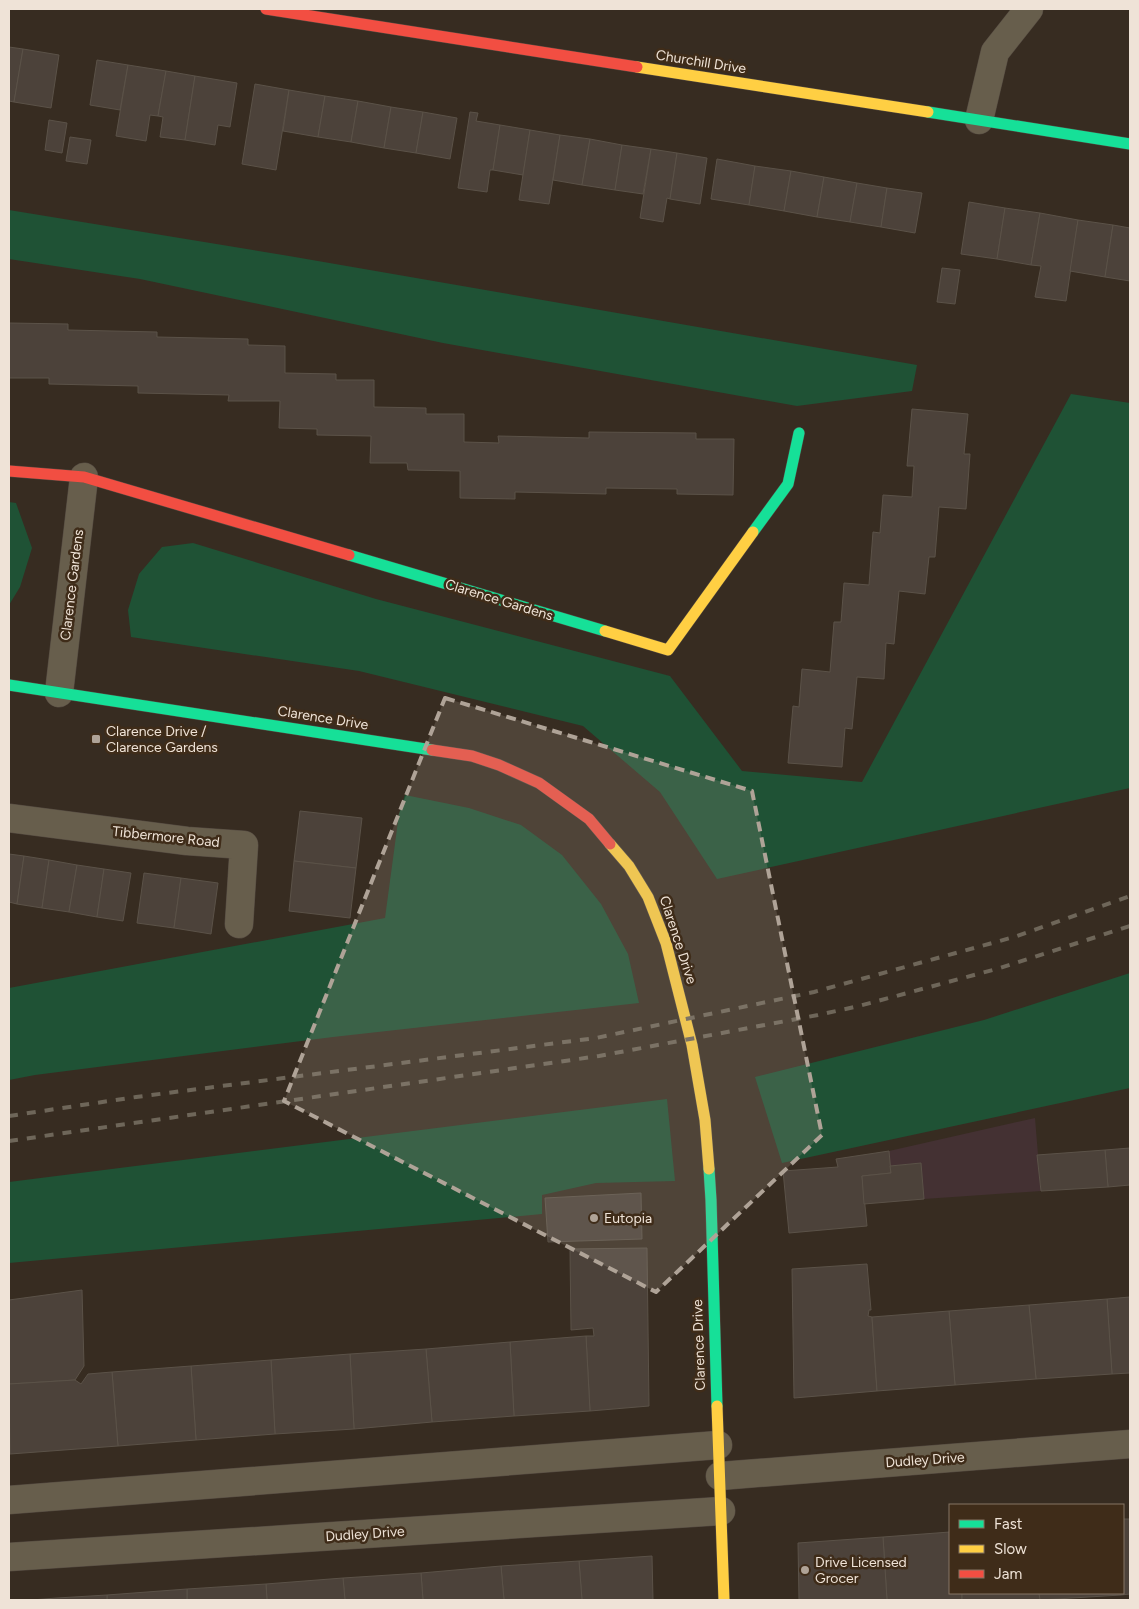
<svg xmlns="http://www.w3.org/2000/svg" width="1139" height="1609" font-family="Figtree,sans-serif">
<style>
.industrial{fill:#443133}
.green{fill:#1f5235}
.building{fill:#4c423a;stroke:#5b5248}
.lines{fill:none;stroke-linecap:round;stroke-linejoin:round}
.street-casing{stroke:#534940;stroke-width:29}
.fast-casing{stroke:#534940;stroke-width:12}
.slow-casing{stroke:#534940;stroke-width:12}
.jam-casing{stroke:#534940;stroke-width:12}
.street{stroke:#675e4c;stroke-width:28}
.fast{stroke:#16e098;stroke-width:11}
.slow{stroke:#ffcf43;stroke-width:11}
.jam{stroke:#f24e42;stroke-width:11}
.rail{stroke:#6e6659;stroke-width:4;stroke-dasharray:9 9;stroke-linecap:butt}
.marked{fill:#afa397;fill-opacity:0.2;stroke:#afa397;stroke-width:4;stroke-dasharray:10 6;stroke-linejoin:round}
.poi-dot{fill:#afa397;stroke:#3f2c19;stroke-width:2}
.labels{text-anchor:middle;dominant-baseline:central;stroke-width:5;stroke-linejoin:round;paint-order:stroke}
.street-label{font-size:14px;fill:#efe3d7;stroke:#3f2c19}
.poi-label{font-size:14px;fill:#efe3d7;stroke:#3f2c19;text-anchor:start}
</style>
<rect width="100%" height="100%" fill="#372c21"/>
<polygon class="industrial" points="1035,1118 1041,1191 924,1199 921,1163 890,1166 889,1151"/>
<g class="green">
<polygon points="9,210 289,256 917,365 912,391 797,406 443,343 140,279 9,259"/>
<polygon points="1071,394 1130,403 1130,788 717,879 660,792 583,726 359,671 131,637 128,610 139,574 162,547 193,543 376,599 670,676 742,771 862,782"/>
<polygon points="9,502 16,503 32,548 20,587 9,605"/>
<polygon points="405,795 469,808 521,825 562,855 601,904 628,954 639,1003 333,1037 35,1075 9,1080 9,988 385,918 399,814"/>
<polygon points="1130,973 1130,1088 782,1163 755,1077 984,1020"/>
<polygon points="667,1099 675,1181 596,1183 542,1195 542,1214 9,1263 9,1182"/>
</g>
<g class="building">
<polygon points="9,47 23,49 14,102 9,101"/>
<polygon points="23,49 59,55 51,108 14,102"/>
<polygon points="97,60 128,65 120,110 90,105"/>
<polygon points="128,65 166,71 158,116 150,115 146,141 116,136"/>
<polygon points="166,71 195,76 185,140 160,137 163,117 158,116"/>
<polygon points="195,76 237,83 230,127 218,125 215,145 185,140"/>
<polygon points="255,84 289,90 276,170 242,164"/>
<polygon points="289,90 325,96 318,137 283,131"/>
<polygon points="325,96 358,101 351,142 318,137"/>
<polygon points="358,101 391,107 384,148 351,142"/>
<polygon points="391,107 423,112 416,153 384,148"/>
<polygon points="423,112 457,118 450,159 416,153"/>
<polygon points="470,112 478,113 476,121 500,125 493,170 490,170 487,192 458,188"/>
<polygon points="49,120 67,123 62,153 45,150"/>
<polygon points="500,125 530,130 523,175 493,170"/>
<polygon points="530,130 560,135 549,204 519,200"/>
<polygon points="560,135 590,139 582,185 553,180"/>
<polygon points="70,137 91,140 87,164 66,161"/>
<polygon points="590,139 622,145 615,190 582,185"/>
<polygon points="622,145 651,149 643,194 615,190"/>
<polygon points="651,149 677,153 670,199 667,198 663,222 640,218"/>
<polygon points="677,153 707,158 700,204 670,199"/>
<polygon points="717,159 755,166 749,205 711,199"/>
<polygon points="755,166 791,171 784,211 749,205"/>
<polygon points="791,171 824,177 817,217 784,211"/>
<polygon points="824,177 857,183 850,222 817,217"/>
<polygon points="857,183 887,188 881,227 850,222"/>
<polygon points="887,188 922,193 915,233 881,227"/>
<polygon points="969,202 1005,208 997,259 961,254"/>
<polygon points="1005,208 1040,213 1031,265 997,259"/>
<polygon points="1040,213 1078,220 1066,301 1035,297 1041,266 1031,265"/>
<polygon points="1078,220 1113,225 1105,277 1070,271"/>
<polygon points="1113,225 1130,228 1130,281 1105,277"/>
<polygon points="942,268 960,270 955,304 937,302"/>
<polygon points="9,323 68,324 68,330 157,332 157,337 248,339 248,345 285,346 285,373 336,374 336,380 374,380 374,407 426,408 426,414 464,414 464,442 499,443 498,436 589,438 589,432 696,433 696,439 734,439 733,495 677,494 677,489 606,488 606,494 515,492 515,499 460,498 460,471 408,470 407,463 370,463 371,436 317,435 317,429 279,428 280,401 228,401 229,395 138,393 138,386 49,384 49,378 9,378"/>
<polygon points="912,409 968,414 964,454 970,454 966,509 939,507 935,557 929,557 925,594 899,591 894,644 886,643 884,679 857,677 852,729 845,728 842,767 788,763 793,706 799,707 802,669 830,672 834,622 841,622 844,583 869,585 873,532 880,533 883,495 912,497 914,466 907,466"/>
<polygon points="300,811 362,818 356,868 294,861"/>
<polygon points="9,854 24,856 17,904 9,902"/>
<polygon points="24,856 49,860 42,908 17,904"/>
<polygon points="49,860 77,865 69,912 42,908"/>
<polygon points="294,861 356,868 350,918 289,911"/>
<polygon points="77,865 104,869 97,917 69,912"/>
<polygon points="104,869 131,873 123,921 97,917"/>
<polygon points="144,873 181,878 174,928 137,923"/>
<polygon points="181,878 218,883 211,934 174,928"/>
<polygon points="1130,1148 1130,1185 1108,1187 1105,1150"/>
<polygon points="1105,1150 1108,1187 1041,1191 1037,1155"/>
<polygon points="889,1151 891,1173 862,1176 867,1226 789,1233 783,1171 838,1167 836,1159"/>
<polygon points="921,1163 924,1199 864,1204 862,1176 891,1173 890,1166"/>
<polygon points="641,1193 642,1239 548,1242 545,1198"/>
<polygon points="647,1248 649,1406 590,1411 586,1336 594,1336 593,1328 571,1330 570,1249"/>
<polygon points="867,1264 871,1310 869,1310 868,1316 872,1317 877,1391 794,1398 792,1269"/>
<polygon points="82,1290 84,1366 75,1380 9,1384 9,1300"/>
<polygon points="1130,1297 1130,1373 1112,1374 1107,1299"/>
<polygon points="1107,1299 1112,1374 1036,1379 1029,1305"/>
<polygon points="1029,1305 1036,1379 955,1385 949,1311"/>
<polygon points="949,1311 955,1385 877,1391 872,1317"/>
<polygon points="586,1336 590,1411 514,1416 510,1342"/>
<polygon points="510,1342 514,1416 432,1422 426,1349"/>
<polygon points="426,1349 432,1422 354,1429 350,1354"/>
<polygon points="350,1354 354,1429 275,1434 271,1360"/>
<polygon points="271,1360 275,1434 196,1440 191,1366"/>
<polygon points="191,1366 196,1440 118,1446 112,1372"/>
<polygon points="112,1372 118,1446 10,1454 9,1384 75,1380 81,1384 88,1374"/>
<polygon points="1123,1519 1130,1519 1130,1594 1121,1595 1120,1593 1123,1593"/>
<polygon points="950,1532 950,1593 962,1593 962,1600 887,1600 883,1537"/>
<polygon points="883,1537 887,1600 799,1600 798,1543"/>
<polygon points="652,1556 653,1600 582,1600 579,1561"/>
<polygon points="579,1561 582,1600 504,1600 501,1566"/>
<polygon points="501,1566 504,1600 423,1600 421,1573"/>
<polygon points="421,1573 423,1600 345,1600 343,1578"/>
<polygon points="343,1578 345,1600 267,1600 266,1584"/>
<polygon points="266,1584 267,1600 187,1600 187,1589"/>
<polygon points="187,1589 187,1600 107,1600 107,1595"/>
<polygon points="962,1593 1039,1593 1040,1600 962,1600"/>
<polygon points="1039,1593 1120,1593 1121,1595 1040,1600"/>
<polygon points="107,1595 107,1600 31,1600 57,1598"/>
</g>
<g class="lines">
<defs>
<g id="street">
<polyline points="979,120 995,52 1029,9"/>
<polyline points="59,693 84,477"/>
<polyline points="9,818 187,841 244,845 239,924"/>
<polyline points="720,1476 1130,1444"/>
<polyline points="9,1500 718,1445"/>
<polyline points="9,1557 721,1511"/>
</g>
<g id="fast">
<polyline points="928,112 1130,144"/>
<polyline points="753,532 788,484 799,433"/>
<polyline points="349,555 605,631"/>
<polyline points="9,685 432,750"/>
<polyline points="709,1169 711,1200 717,1406"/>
</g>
<g id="slow">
<polyline points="637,67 928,112"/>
<polyline points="605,631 668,650 753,532"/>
<polyline points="610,844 629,866 648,897 666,943 692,1045 705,1120 709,1169"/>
<polyline points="717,1406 724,1600"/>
</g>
<g id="jam">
<polyline points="266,9 637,67"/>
<polyline points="9,471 84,477 349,555"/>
<polyline points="432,750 472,756 499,765 539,783 589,819 610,844"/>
</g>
</defs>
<use href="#street" class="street-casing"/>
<use href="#fast" class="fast-casing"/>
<use href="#slow" class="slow-casing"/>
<use href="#jam" class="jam-casing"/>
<use href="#street" class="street"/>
<use href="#fast" class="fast"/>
<use href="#slow" class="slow"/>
<use href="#jam" class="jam"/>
<g class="rail">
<polyline points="9,1116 136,1097 596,1038 814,992 1014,937 1130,896"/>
<polyline points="9,1141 599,1056 818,1015 859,1006 1000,968 1130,926"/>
</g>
</g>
<path class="marked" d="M 445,698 L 752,791 L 822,1135 L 656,1292 L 284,1101 Z"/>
<g class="poi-dot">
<rect x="91" y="734" width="10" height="10" rx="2.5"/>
<circle cx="594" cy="1218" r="5"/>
<circle cx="805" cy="1570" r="5"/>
</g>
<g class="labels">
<g class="street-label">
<text transform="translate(701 62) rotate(9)">Churchill Drive</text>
<text transform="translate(72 585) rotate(-83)">Clarence Gardens</text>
<text transform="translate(499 600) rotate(17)">Clarence Gardens</text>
<text transform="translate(323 718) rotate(9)">Clarence Drive</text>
<text transform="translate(166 837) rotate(6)">Tibbermore Road</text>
<text transform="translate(678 940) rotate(72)">Clarence Drive</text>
<text transform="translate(699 1345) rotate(-92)">Clarence Drive</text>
<text transform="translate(925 1460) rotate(-4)">Dudley Drive</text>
<text transform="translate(365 1534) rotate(-4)">Dudley Drive</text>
</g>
<g class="poi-label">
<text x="106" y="731">Clarence Drive /<tspan x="106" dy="16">Clarence Gardens</tspan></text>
<text x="604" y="1218">Eutopia</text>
<text x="815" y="1562">Drive Licensed<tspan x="815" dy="16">Grocer</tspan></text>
</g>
</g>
<rect width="1139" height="1609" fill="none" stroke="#efe3d7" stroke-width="20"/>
<rect x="949" y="1504" width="175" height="90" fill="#3f2c19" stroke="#857565"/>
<rect x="959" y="1520" width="25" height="8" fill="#16e098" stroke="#857565"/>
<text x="994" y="1529" font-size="15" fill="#efe3d7">Fast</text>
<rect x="959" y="1545" width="25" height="8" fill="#ffcf43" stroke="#857565"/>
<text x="994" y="1554" font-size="15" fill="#efe3d7">Slow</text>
<rect x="959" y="1570" width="25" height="8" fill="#f24e42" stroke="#857565"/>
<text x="994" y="1579" font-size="15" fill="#efe3d7">Jam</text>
</svg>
